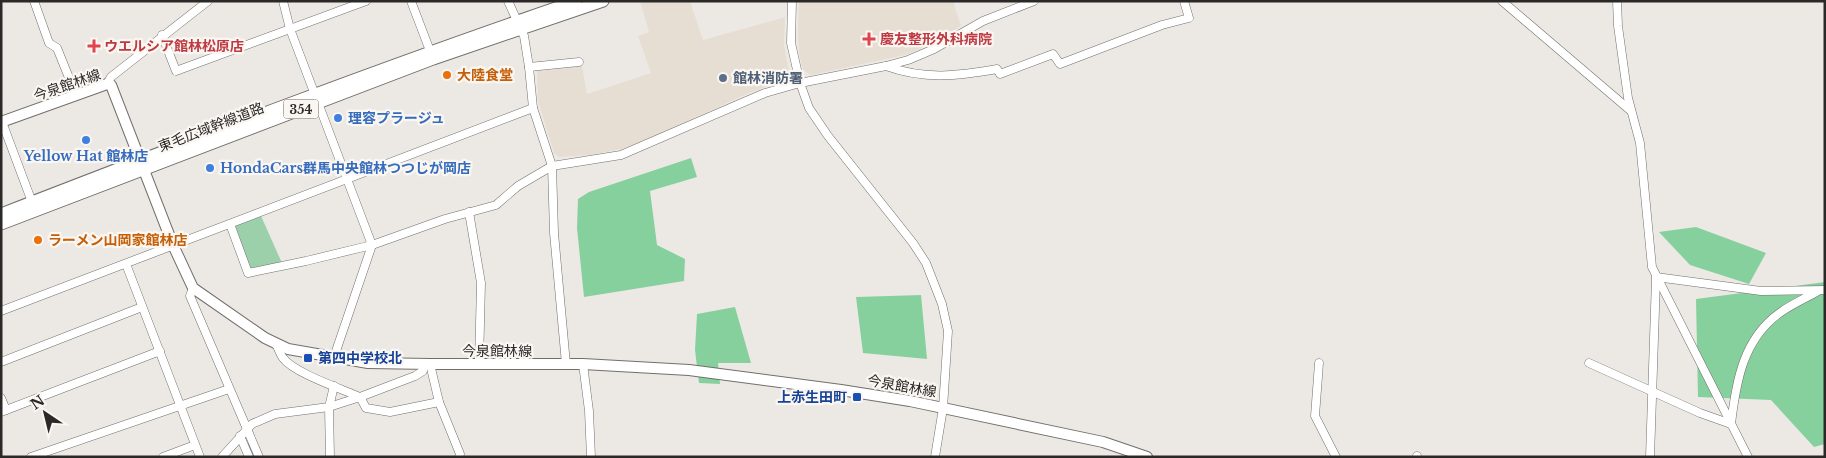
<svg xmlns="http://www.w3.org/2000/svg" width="1826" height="458" font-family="'Libre Baskerville','Noto Sans JP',serif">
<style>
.built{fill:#e6ded3}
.green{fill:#9bd0ab}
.forest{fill:#86d09e}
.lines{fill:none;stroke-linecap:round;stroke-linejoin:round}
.river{stroke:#74bff0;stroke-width:12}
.minor-casing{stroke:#726f6b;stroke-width:9}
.major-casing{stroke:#726f6b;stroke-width:12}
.highway-casing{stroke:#726f6b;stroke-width:13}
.minor{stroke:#fff;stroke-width:8}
.major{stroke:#fff;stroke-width:10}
.highway{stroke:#fff;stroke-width:11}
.health-dot{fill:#e0444e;stroke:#faf6f2;stroke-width:2}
.food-dot{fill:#e8710a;stroke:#faf6f2;stroke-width:2}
.service-dot{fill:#5c6f8a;stroke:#faf6f2;stroke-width:2}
.shop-dot{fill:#3f7fe0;stroke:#faf6f2;stroke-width:2}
.transit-dot{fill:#1a4fb4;stroke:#faf6f2;stroke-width:2}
.labels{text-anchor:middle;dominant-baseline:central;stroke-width:4.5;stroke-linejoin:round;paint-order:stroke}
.shield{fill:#faf6f2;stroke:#686664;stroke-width:1}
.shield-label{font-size:12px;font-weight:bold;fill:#2a2927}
.health-label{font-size:14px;font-weight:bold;fill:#be3a42;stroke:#faf6f2;text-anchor:start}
.food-label{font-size:14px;font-weight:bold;fill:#c56008;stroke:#faf6f2;text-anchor:start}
.service-label{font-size:14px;font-weight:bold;fill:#4e5e75;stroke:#faf6f2;text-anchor:start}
.street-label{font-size:14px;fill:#2a2927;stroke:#faf6f2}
.shop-label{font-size:14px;font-weight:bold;fill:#366cbe;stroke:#faf6f2;text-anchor:start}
.transit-label{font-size:14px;font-weight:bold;fill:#164399;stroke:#faf6f2;text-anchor:start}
</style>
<rect width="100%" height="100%" fill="#ece9e5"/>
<g class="built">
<polygon points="640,1 690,1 703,40 785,17 784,45 789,73 784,80 749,93 647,140 621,149 591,155 559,157 554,153 538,101 537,71 582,66 587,94 651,73 638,36 649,32"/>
<polygon points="799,1 953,1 961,26 936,42 905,55 811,75 803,70 799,53 798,36"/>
</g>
<polygon class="green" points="261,216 282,263 248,273 231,227"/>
<g class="forest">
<polygon points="691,158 697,177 650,191 657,245 685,259 684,281 584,297 577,228 578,199 589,192"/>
<polygon points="1696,227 1766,253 1749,284 1690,265 1659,232"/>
<polygon points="1825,282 1825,444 1814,447 1771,400 1698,397 1696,299"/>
<polygon points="921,295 927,359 863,353 856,297"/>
<polygon points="735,307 751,363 718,363 720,384 699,383 695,350 697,314"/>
</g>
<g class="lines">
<polyline class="river" points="250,449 253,457"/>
<defs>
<g id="minor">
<polyline points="34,1 49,43 57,48 76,95"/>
<polyline points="283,1 290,29 372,245 334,357"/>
<polyline points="411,1 432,56"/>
<polyline points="508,1 524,36 529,67 533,108 552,166 554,233 566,364"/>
<polyline points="792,1 791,43 800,83 809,108 828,136 913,243 926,263 942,304 948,331 943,408 935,457"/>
<polyline points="1502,1 1631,111"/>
<polyline points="1617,1 1618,26 1628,98 1640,143 1652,267 1748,457"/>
<polyline points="162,35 176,71 366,1"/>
<path d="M 886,66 C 924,80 958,76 997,69 L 1000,74 L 1053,54 L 1060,64 L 1162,25 L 1189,18 L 1184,1"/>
<polyline points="529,67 579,62"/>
<polyline points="107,84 111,77 208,1"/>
<polyline points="2,122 32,202"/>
<polyline points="469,212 481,283 479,364"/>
<polyline points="230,224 248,273 306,261 372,245 445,219 496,205 518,186 552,166 621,155 765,93 800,83 886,66 908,60 934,49 983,21 1034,1"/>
<polyline points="126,264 200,457"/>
<polyline points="1656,277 1761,291 1825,290"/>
<polyline points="193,288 190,296 259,457"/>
<polyline points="1,311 533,108"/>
<path d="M 276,344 C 278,348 280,354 283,358 C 294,373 342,389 360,397 L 415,376 L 423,371 L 423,364"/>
<polyline points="1,362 142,307"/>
<polyline points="1319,363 1315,416 1336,457"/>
<polyline points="1589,363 1700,413 1731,424"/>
<polyline points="430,364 439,402 460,454 459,457"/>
<polyline points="583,364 589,411 591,457"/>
<polyline points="1,398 6,410"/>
<polyline points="1,412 160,351"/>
<path d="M 1731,424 C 1736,382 1743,338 1781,312 C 1792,304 1806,298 1818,291"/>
<polyline points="240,436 249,457"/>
<polyline points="31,457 229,389"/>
<polyline points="163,457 195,445"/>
<polyline points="222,457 252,424 275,414 329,407 334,386"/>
<polyline points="330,457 329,407 360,397 366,408 390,412 439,402"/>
<polyline points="1417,457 1417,456"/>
<polyline points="1650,457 1656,279"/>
</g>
<polyline id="major" points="1,122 107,84 111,85 173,245 193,288 265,338 288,349 368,363 430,364 583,364 689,370 841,390 910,401 1103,442 1147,457"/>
<g id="highway">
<path d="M 1,214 C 192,140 382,67 576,1"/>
<polyline points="1,224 433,59 603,1"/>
</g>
</defs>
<use href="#minor" class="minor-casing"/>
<use href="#major" class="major-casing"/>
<use href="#highway" class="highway-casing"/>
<use href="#minor" class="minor"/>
<use href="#major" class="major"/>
<use href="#highway" class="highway"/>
</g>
<g class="health-dot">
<path d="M866.5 31.5h5v5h5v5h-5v5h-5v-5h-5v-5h5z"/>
<path d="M91.5 38.5h5v5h5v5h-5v5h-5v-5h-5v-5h5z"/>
</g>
<g class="food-dot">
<circle cx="447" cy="75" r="5"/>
<circle cx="38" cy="240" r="5"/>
</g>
<circle class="service-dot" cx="723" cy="78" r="5"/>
<g class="shop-dot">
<circle cx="338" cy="118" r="5"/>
<circle cx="86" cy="140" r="5"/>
<circle cx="210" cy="168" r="5"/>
</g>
<g class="transit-dot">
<rect x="303" y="353" width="10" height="10" rx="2.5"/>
<rect x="852" y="392" width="10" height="10" rx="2.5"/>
</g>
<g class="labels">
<rect class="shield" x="283.5" y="99.5" width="35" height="19" rx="4"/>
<g class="shield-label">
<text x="301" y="109">354</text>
</g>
<g class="health-label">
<text x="880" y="39">慶友整形外科病院</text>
<text x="104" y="46">ウエルシア館林松原店</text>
</g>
<g class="food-label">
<text x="457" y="75">大陸食堂</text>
<text x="48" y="240">ラーメン山岡家館林店</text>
</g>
<g class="service-label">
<text x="733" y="78">館林消防署</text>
</g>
<g class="street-label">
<text transform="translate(67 85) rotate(-19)">今泉館林線</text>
<text transform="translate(211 127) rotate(-21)">東毛広域幹線道路</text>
<text x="497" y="351">今泉館林線</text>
<text transform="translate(902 386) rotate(10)">今泉館林線</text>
</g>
<g class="shop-label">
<text x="348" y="118">理容プラージュ</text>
<text x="86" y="156" text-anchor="middle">Yellow Hat 館林店</text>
<text x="220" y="168">HondaCars群馬中央館林つつじが岡店</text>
</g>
<g class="transit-label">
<text x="318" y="358">第四中学校北</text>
<text x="847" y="397" text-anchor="end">上赤生田町</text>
</g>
</g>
<rect width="1826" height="458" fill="none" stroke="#2a2927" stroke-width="5"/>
<g transform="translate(45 413) rotate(325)" stroke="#faf6f2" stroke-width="4" paint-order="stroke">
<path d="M0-4L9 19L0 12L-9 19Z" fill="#2a2927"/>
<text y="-8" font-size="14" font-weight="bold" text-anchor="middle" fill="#2a2927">N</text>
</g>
</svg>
